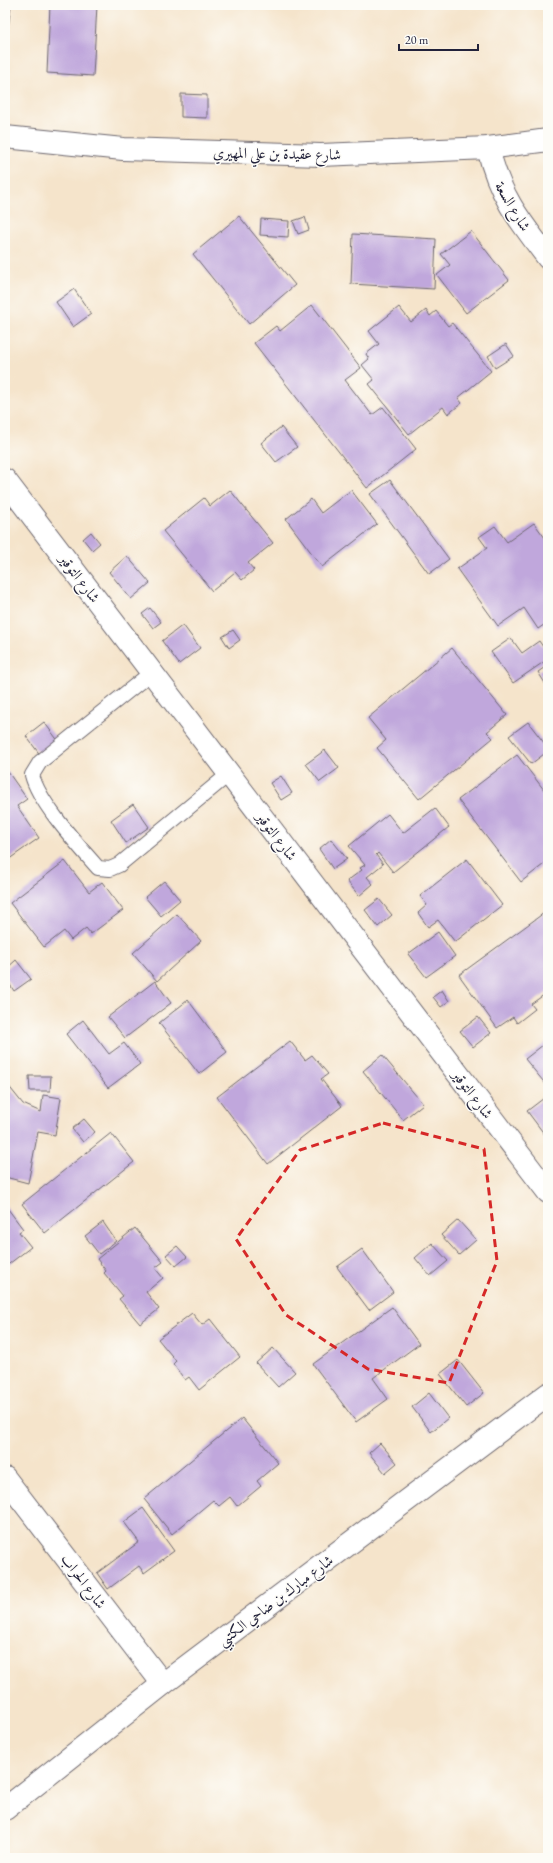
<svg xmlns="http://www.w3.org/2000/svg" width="553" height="1863" font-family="'EB Garamond',Amiri,serif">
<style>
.building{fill:#c0a7dc}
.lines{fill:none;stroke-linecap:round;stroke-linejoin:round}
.lane-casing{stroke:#6c666d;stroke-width:16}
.street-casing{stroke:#6c666d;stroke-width:24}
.lane{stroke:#fff;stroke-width:14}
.street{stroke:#fff;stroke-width:22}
.marked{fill:none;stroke:#d62828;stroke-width:3;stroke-dasharray:8 5;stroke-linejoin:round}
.labels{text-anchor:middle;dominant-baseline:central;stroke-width:3;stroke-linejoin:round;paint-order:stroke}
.street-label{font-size:15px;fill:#22223b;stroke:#fdfcf7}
</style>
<rect width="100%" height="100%" fill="#fdfcf7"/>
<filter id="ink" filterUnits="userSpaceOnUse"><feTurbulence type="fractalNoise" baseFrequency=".025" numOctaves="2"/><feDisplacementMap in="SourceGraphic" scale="8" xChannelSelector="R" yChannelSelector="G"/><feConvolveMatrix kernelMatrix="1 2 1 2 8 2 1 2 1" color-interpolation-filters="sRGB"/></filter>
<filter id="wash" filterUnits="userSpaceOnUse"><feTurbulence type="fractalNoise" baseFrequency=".012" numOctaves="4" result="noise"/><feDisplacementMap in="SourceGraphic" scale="16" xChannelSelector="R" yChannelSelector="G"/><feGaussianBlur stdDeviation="0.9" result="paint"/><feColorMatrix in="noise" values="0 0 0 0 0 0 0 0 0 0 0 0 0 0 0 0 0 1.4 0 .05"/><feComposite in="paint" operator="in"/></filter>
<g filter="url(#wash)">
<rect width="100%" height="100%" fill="#f5e4cb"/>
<g id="blocks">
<g class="building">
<polygon points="5,5 11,5 6,44 5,44"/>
<polygon points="50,5 97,5 93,76 47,73"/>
<polygon points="181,94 207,95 207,118 181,117"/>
<polygon points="239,216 295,285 249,324 193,254"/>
<polygon points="305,217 309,230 298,234 293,221"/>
<polygon points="261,219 289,221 288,237 260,235"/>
<polygon points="471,231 509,280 466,313 437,275 450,265 441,254"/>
<polygon points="353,234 436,239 434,289 351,284"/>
<polygon points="74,289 91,314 73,327 56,302"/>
<polygon points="312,305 361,368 345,380 372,415 383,407 416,449 367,488 254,343 276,326 280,331"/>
<polygon points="399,307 411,322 426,310 430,316 436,311 448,326 452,323 491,371 458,398 462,403 448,414 443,407 409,434 369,384 374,380 362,365 369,359 366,354 379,344 369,331"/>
<polygon points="506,344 514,356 495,368 488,356"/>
<polygon points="281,427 297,447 276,462 261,443"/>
<polygon points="390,480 449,559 429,574 370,494"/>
<polygon points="230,490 273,543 248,563 254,570 242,580 235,572 212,591 163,531 204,498 210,506"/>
<polygon points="351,490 377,524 322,567 286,519 311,499 321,513"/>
<polygon points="534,523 548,542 548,622 538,629 524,608 498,626 457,569 487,548 479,537 495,526 507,542"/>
<polygon points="91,532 100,543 92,550 83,539"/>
<polygon points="127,556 150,583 131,599 109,572"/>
<polygon points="150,608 161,622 153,628 142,614"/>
<polygon points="183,625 200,648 179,664 162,641"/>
<polygon points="233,630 240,640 229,648 222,637"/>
<polygon points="511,638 522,653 539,641 548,654 548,659 513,683 491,652"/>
<polygon points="452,648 507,715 487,732 493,738 419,799 377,748 386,740 368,718"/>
<polygon points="548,665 548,688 538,672"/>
<polygon points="44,722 59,742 41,756 26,736"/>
<polygon points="528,722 548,748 548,751 531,764 509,736"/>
<polygon points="325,750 339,768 320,782 306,764"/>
<polygon points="517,755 548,795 548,861 521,882 458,800"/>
<polygon points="8,772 27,799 17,806 39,838 5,862 5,774"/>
<polygon points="281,776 292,793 281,800 270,783"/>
<polygon points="133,804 149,827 126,843 111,820"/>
<polygon points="435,808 449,827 393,872 378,853 376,855 383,864 367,877 373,884 359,896 347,881 362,870 360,868 365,865 349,846 388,814 403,833"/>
<polygon points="331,839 347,859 333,869 319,849"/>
<polygon points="467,859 502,905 455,942 438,920 428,927 418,913 427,905 420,896"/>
<polygon points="65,861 89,892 102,882 123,910 91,934 86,928 71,940 64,931 44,947 10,903"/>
<polygon points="164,881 180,900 161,916 145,897"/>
<polygon points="379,899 392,915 378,927 365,910"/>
<polygon points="548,910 548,992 531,1004 535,1009 517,1023 513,1017 497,1028 459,975"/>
<polygon points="177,914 201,941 157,981 133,953"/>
<polygon points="438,932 455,956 426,977 408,954"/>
<polygon points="16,960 31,979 14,991 5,977 5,970"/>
<polygon points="155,981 171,1003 125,1038 108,1017"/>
<polygon points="442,990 449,1001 441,1007 433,997"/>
<polygon points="188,1000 227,1052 199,1074 159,1023"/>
<polygon points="478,1017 491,1033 473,1047 460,1031"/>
<polygon points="83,1020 109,1054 124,1043 140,1064 108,1088 66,1034"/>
<polygon points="290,1041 305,1060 312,1055 328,1074 321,1079 342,1106 268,1164 217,1097"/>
<polygon points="548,1041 548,1087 525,1059"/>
<polygon points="382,1055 423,1104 403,1120 363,1071"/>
<polygon points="29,1076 51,1076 50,1091 30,1091"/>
<polygon points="5,1077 7,1084 23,1104 41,1112 43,1095 61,1098 55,1135 38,1132 28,1183 5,1177"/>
<polygon points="548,1095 548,1139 527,1111"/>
<polygon points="84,1119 95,1132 83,1142 72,1129"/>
<polygon points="111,1133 134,1162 45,1233 22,1204"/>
<polygon points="5,1205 23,1229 19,1232 31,1247 5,1267"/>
<polygon points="458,1220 476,1240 459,1255 441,1235"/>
<polygon points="103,1222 116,1241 99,1254 85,1236"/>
<polygon points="135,1228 163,1262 155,1268 163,1278 146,1292 159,1309 140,1324 119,1299 123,1296 104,1273 106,1271 97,1259"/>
<polygon points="432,1243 448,1261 430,1276 415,1258"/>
<polygon points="177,1246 187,1257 176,1266 166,1255"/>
<polygon points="362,1249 393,1292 369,1310 337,1267"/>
<polygon points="392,1307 419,1344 373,1378 388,1399 356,1422 313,1364"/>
<polygon points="192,1313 202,1325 210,1319 240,1357 199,1390 189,1377 185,1380 173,1364 176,1361 158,1339"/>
<polygon points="273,1348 295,1372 278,1387 256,1363"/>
<polygon points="458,1360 484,1393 466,1407 440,1374"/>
<polygon points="429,1393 448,1418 431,1432 412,1407"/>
<polygon points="242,1418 278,1463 257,1481 261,1486 237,1506 230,1497 219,1506 213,1500 172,1534 144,1499"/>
<polygon points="380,1443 397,1463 385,1473 369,1453"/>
<polygon points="143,1508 174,1551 144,1573 139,1566 108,1589 97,1573 139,1542 124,1522"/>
</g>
</g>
</g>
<g filter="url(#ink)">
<use href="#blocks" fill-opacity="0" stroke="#6c666d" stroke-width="1"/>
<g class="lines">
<defs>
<path id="lane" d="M 152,672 L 40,762 L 32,775 C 39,803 79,846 98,868 L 110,869 L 119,865 L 229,774"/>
<g id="street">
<polyline points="5,137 123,149 321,155 488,148 548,140"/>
<path d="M 488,148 C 499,195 519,220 548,258"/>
<polyline points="5,480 548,1192"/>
<polyline points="5,1478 163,1684"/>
<polyline points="5,1809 163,1684 548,1394"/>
</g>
</defs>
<use href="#lane" class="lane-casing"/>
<use href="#street" class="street-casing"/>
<use href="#lane" class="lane"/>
<use href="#street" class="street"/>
</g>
</g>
<path class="marked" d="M 383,1123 L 484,1149 L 497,1261 L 449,1383 L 368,1369 L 286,1315 L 236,1239 L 300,1150 Z"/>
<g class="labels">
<g class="street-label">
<text transform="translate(277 153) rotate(1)">شارع عقيدة بن علي المهيري</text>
<text transform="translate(513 206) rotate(59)">شارع السعة</text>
<text transform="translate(80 578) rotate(53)">شارع التوقير</text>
<text transform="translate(277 836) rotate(53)">شارع التوقير</text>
<text transform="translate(473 1094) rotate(53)">شارع التوقير</text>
<text transform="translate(84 1581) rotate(53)">شارع الحراب</text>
<text transform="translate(275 1600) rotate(-37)">شارع مبارك بن ضاحي الكتبي</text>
</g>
</g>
<rect width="553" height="1863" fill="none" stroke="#fdfcf7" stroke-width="20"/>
<path d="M399 44v6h79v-6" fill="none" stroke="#22223b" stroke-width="2"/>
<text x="405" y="44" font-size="12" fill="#22223b" stroke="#fdfcf7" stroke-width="3" paint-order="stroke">20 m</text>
</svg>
